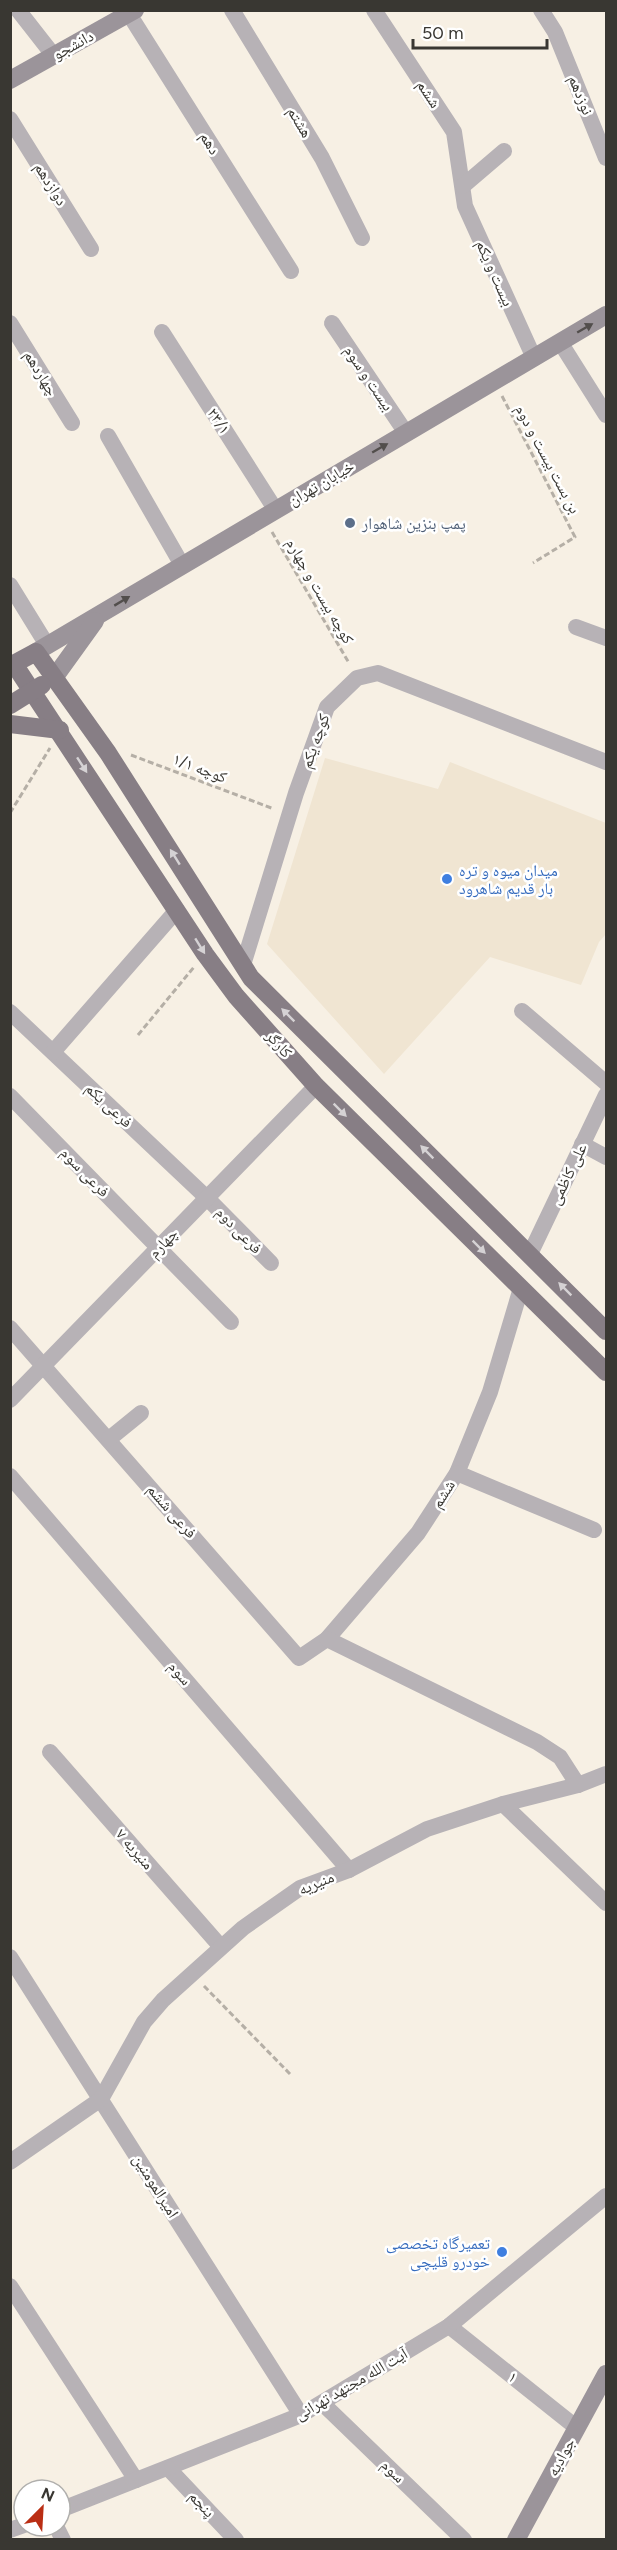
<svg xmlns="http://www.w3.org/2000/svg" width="617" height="2550" font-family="Figtree,'Noto Naskh Arabic',sans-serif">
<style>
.built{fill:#f0e5d2}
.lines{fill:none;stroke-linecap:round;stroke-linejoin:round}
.path{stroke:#b5afa6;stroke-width:3;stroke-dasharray:6 3;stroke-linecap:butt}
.street{stroke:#b7b2b6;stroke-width:16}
.secondary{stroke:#9b949a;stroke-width:18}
.primary{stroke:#877e85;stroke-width:18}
.oneway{fill:#524e4c}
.oneway2{fill:#d5d2d4}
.service-dot{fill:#5c6f8a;stroke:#fff;stroke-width:2}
.shop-dot{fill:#3f7fe0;stroke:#fff;stroke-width:2}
.labels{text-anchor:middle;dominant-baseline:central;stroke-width:5;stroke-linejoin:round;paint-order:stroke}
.street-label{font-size:16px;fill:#393732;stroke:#fff}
.service-label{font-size:16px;fill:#4e5e75;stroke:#fff;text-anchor:start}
.shop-label{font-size:16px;fill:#366cbe;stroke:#fff;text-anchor:start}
</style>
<rect width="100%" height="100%" fill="#f7f0e4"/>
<polygon class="built" points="325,758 438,789 450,762 606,823 606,934 599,942 581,985 490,957 384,1074 267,944"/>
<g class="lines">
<g class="path">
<polyline points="502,396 575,537 533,563"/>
<polyline points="272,532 349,663"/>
<polyline points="131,755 274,809"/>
<polyline points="10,813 50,748"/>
<polyline points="138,1035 194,967"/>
<polyline points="204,1986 291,2075"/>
</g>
<g class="street">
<polyline points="18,10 54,56"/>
<polyline points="232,10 322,158 362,238"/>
<polyline points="374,10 454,132 465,206 534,358"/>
<polyline points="541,10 555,32 606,158"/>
<polyline points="129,14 291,271"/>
<polyline points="10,119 91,249"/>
<polyline points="463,186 504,151"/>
<polyline points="10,323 72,423"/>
<polyline points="332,323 406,433"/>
<polyline points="162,332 275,509"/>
<polyline points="560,342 606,415"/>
<polyline points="108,436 182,565"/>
<polyline points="10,585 47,645"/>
<polyline points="576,627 606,638"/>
<polyline points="243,965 296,793 327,707 357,678 378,673 606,762"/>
<polyline points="522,1011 606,1083"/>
<polyline points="10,1012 207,1198 271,1263"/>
<polyline points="53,1052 177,910"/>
<polyline points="10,1096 231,1322"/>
<polyline points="582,1144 606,1157"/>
<polyline points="530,1254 606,1095"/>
<polyline points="10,1328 299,1658 327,1639 418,1533 457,1473 490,1392 521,1288"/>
<polyline points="10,1400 316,1086"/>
<polyline points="109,1439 141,1413"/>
<polyline points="457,1473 594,1530"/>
<polyline points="10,1476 349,1870"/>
<polyline points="327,1639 537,1742 560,1757 578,1785"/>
<polyline points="50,1752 221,1947"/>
<polyline points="503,1804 606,1903"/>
<polyline points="10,1957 301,2415"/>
<polyline points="10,2162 101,2099 144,2022 163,2000 243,1928 300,1888 349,1870 427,1829 503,1804 578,1785 606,1774"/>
<polyline points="10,2286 136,2480"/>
<polyline points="449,2326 577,2428"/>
<polyline points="322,2403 464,2540"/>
<polyline points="168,2468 236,2540"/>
<polyline points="60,2510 301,2415 449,2326 606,2196"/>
<polyline points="56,2526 63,2540"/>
<polyline points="10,2530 24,2525"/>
</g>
<g class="secondary">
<polyline points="10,80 135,10"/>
<polyline points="36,652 606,315"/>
<polyline points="54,678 95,621"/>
<polyline points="516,2540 606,2374"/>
</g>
<g class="primary">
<polyline points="14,664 205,954 236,996 316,1086 606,1372"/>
<polyline points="10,666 36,652 108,753 251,978 606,1331"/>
<polyline points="10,705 42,685"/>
<polyline points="10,724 60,730"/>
</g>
</g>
<defs><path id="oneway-solid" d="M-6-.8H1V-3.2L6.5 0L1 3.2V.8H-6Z" transform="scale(1.5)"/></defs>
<g class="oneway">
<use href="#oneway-solid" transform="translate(585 328) rotate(-30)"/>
<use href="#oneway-solid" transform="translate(380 448) rotate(-30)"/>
<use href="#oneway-solid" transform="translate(122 601) rotate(-31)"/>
</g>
<g class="oneway2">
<use href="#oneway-solid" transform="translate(82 765) rotate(57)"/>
<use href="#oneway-solid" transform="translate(175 857) rotate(-122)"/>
<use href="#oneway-solid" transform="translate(200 946) rotate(58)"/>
<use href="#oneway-solid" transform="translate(288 1015) rotate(-135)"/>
<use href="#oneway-solid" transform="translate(340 1110) rotate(45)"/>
<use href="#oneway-solid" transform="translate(427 1152) rotate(-135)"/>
<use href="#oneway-solid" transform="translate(479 1247) rotate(45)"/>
<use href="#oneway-solid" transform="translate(565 1289) rotate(-135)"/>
</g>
<circle class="service-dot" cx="350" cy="523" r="6"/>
<g class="shop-dot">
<circle cx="447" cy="879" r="6"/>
<circle cx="502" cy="2252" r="6"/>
</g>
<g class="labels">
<g class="street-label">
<text transform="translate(73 45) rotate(-29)">دانشجو</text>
<text transform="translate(429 94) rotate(57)">ششم</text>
<text transform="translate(581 95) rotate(68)">نوزدهم</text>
<text transform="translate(300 122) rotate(59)">هشتم</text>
<text transform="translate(210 143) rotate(58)">دهم</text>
<text transform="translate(51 184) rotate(58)">دوازدهم</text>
<text transform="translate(495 273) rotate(66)">بیست و یکم</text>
<text transform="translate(41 373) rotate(59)">چهاردهم</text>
<text transform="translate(369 378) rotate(56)">بیست و سوم</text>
<text transform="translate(219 421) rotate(57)">۲۳/۱</text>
<text transform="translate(548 459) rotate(62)">بن بست بیست و دوم</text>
<text transform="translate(321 483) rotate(-30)">خیابان تهران</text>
<text transform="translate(320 591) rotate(60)">کوچه بیست و چهارم</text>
<text transform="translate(315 741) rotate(-70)">کوچه یکم</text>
<text transform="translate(200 768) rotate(21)">کوچه ۱/۱</text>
<text transform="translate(279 1044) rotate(48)">کارگر</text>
<text transform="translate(109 1105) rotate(43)">فرعی یکم</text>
<text transform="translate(85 1172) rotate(46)">فرعی سوم</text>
<text transform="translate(568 1174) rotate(-64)">علی کاظمی</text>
<text transform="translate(239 1230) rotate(46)">فرعی دوم</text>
<text transform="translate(163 1243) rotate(-46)">چهارم</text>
<text transform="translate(443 1494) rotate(-58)">ششم</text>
<text transform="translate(172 1511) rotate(49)">فرعی ششم</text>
<text transform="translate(180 1673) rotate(49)">سوم</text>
<text transform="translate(135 1849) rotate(49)">منیریه ۷</text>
<text transform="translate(316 1883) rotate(-23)">منیریه</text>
<text transform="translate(156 2186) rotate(58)">امیرالمومنین</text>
<text transform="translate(513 2377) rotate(39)">۱</text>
<text transform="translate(351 2384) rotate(-30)">آیت الله مجتهد تهرانی</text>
<text transform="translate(561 2457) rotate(-61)">جوادیه</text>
<text transform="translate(393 2471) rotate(44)">سوم</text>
<text transform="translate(202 2504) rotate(47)">پنجم</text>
</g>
<g class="service-label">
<text x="362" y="523">پمپ بنزین شاهوار</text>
</g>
<g class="shop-label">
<text x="459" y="870">میدان میوه و تره<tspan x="459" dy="18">بار قدیم شاهرود</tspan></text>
<text x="490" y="2243" text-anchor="end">تعمیرگاه تخصصی<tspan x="490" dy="18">خودرو قلیچی</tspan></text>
</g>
</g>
<rect width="617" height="2550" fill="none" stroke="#393732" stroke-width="24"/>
<g transform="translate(42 2508) rotate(24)"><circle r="28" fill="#ffffff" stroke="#b0afad" stroke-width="1.5"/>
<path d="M0-4.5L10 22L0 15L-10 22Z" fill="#ba2e14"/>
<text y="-9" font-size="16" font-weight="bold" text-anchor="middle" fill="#393732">N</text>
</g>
<path d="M413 39v9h134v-9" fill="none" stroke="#393732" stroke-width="3"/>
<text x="422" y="39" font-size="18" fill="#393732" stroke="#ffffff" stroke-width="4.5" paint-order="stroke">50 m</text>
</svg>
